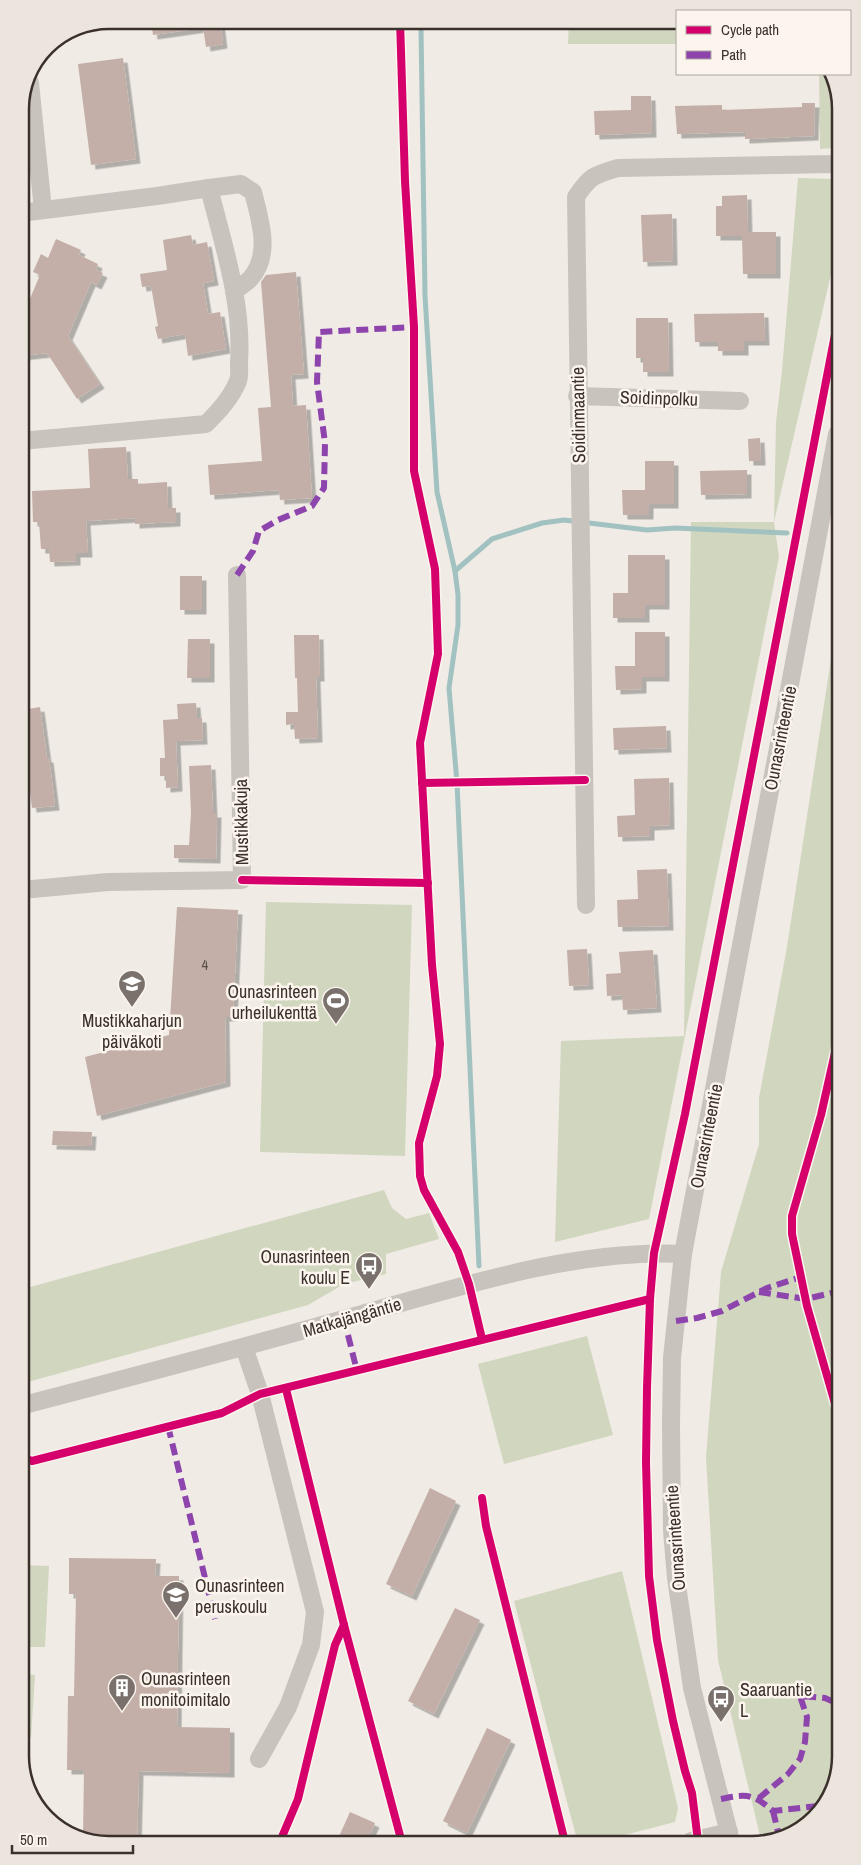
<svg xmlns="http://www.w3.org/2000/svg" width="861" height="1865" font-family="'Archivo Narrow',sans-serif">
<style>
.green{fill:#d1d6bf}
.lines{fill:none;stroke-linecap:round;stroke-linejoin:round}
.stream{stroke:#a1c2c1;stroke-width:5}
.building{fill:#c3afa7;filter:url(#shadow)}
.minor{stroke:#c9c3be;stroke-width:18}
.quiet{stroke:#8e44ad;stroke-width:6;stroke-dasharray:12 6;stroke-linecap:butt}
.cycleway-casing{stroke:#fbf5ee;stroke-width:11}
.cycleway{stroke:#d6006c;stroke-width:8}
.labels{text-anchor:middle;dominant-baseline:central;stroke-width:5;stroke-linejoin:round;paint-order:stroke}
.number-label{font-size:15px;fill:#5d504a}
.street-label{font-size:18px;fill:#3b302b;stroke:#fbf5ee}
.poi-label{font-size:18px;fill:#3b302b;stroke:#fbf5ee;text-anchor:start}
.rim{fill:none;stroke:#3b302b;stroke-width:2.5}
</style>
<defs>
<filter id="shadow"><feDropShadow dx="4.5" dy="4.5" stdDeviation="0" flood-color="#0004"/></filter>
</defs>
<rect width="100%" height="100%" fill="#f0ebe5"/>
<g class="green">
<polygon points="569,20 677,20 677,44 568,44"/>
<polygon points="819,74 832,74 836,80 836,148 820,149"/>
<polygon points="798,178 836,179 837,248 774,522 779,557 649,1219 555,1242 561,1041 684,1036 691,522 774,522 776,423 782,371"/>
<polygon points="838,613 841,1756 826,1806 781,1840 761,1840 718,1660 706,1457 721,1272 759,1144 759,1098 787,947"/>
<polygon points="266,902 412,905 405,1156 260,1152"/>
<polygon points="384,1190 392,1208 406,1219 429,1213 439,1239 386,1254 386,1274 344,1284 308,1305 24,1383 23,1289"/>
<polygon points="587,1336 613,1435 504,1464 478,1364"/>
<polygon points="24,1565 49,1566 45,1647 24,1647"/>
<polygon points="622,1571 678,1808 675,1822 601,1841 584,1842 576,1836 514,1601"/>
<polygon points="25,1674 35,1675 31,1738 25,1738"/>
</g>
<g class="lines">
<g class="stream">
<polyline points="414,20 421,28 425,296 437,492 455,571 458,595 458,625 449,688 457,783 479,1266"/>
<polyline points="455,571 492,539 542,523 564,520 647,530 675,528 787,533"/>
</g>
</g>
<g class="building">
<polygon points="151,20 201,20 202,28 153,35"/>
<polygon points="202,20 220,20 223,44 206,47"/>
<polygon points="123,58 136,159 91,165 78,64"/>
<polygon points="631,96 651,96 652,133 595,135 594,111 631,110"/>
<polygon points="802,103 815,103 814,136 745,139 745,132 677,134 675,106 722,105 722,110 802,107"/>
<polygon points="747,195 748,232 776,232 776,274 743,274 742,236 716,236 716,206 722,206 722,196"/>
<polygon points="672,214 673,261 643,262 641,215"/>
<polygon points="191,235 193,245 207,242 214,281 203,283 208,314 220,312 226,349 188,356 185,334 158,339 155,327 158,326 151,286 142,287 140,274 167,270 163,240"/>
<polygon points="56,239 81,250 79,255 98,264 96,270 103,273 97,285 91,282 68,336 100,384 77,399 47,353 21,356 21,320 40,275 33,272 41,254 48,258"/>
<polygon points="296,272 304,374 291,375 293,406 306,405 312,498 280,500 279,490 210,495 208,465 262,461 258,408 271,407 261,282 266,275"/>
<polygon points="764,313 765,341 744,341 744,351 718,351 718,342 695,342 694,314"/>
<polygon points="636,318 668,318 669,372 643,372 643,358 636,358"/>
<polygon points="760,438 761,461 749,461 748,439"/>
<polygon points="126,447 128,479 138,479 138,484 167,482 168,508 176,508 176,522 135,524 135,518 86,521 88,553 76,553 76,561 50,562 49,549 41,549 39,522 33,522 32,491 90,488 88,449"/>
<polygon points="645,461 674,461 674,504 649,504 649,515 623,515 622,490 645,490"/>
<polygon points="747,470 747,494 701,495 700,471"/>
<polygon points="628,555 665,555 665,605 645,605 645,618 613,618 613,593 628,593"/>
<rect x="180" y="576" width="22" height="34"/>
<polygon points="635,632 665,632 665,677 642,677 642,689 616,690 615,666 635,666"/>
<polygon points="294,635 319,635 320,677 316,677 318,738 295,739 294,724 286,725 286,712 298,712 297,678 295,678"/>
<polygon points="188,639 210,639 210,678 187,678"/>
<polygon points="196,703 197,718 202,718 203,740 176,741 178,787 166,788 166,776 160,776 160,758 165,758 163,720 178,719 177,704"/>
<polygon points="40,707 47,758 49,758 55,806 32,808 22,727 22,710"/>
<polygon points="666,726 667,748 614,750 613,728"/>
<polygon points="211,765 213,813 217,813 216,859 174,858 174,845 189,845 191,813 189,766"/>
<polygon points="669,778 670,825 650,826 650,836 618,837 617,816 635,815 634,779"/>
<polygon points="667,869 669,926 618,927 617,900 638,899 637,870"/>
<polygon points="177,907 238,910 233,1017 225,1017 226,1082 97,1116 85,1057 169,1035"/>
<polygon points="587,949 589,985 569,986 567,950"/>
<polygon points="653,950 657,1008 623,1010 622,995 607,996 606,974 621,973 619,952"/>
<polygon points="53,1131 92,1132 91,1146 52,1145"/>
<polygon points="430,1488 456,1501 412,1596 386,1584"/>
<polygon points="69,1558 156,1559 155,1576 179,1576 177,1727 230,1728 230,1773 139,1771 137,1845 103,1845 83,1837 84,1770 67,1770 68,1696 74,1696 76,1594 69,1594"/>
<polygon points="455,1608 480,1620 434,1714 408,1701"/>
<polygon points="487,1728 511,1740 467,1833 443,1821"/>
<polygon points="350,1812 375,1823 366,1843 336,1843"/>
</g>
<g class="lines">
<g class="minor">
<polyline points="30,83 43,210"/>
<path d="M 209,188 L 241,184 L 253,192 C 260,220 272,255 250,279 C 245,284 239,287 234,291"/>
<path d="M 20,213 L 157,196 L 209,188 C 223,244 243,303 239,362 C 239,368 240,375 238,381 C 231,398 219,411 206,424 L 21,441"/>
<polyline points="577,396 740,401"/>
<polyline points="22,890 108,882 242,880 237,575"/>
<path d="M 586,905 C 584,669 578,433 576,197 C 590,176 594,175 618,168 L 836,164"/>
<polyline points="244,1347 260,1394 315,1612 311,1645 288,1707 259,1759"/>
<path d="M 24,1405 C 131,1377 238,1349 344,1319 C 454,1289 569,1249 683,1254"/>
<polyline points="691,1841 729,1832"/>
<polyline points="731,1841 692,1688 676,1578 672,1531 671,1425 672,1358 683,1254 837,434"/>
</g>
<g class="quiet">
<polyline points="237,575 253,551 259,531 278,520 312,506 324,488 325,443 317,382 319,332 414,327"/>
<polyline points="759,1292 806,1299 840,1291"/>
<polyline points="676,1321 697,1318 722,1311 767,1288 801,1277"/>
<polyline points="348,1335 357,1371"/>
<polyline points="168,1426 215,1619"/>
<polyline points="759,1798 788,1774 800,1759 805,1742 807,1717 800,1696 825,1698 841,1705"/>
<path d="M 721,1799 C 747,1794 752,1793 773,1811 L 826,1805"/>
<polyline points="773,1811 780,1840"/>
</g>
<defs>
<g id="cycleway">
<polyline points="400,20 405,181 414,327 414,471 435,569 438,654 420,743 432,965 440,1044 437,1076 419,1143 420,1176 424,1190 458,1252 469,1284 482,1339"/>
<polyline points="422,783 585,780"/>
<polyline points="242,880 428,883"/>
<polyline points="839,1035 821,1115 792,1216 792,1234 807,1306 840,1421"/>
<polyline points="286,1389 344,1625 402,1843"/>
<polyline points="24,1458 32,1461 222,1413 260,1394 650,1299"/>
<polyline points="482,1498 486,1526 565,1842"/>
<polyline points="698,1841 692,1793 685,1771 673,1721 657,1640 649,1576 646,1462 647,1388 650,1299 654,1253 685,1114 837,324"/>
<polyline points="279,1844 298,1799 335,1645 344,1625"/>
</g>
</defs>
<use href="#cycleway" class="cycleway-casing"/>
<use href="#cycleway" class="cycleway"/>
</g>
<defs>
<symbol id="school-pin" viewBox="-11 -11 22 30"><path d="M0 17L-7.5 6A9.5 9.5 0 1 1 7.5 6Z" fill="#7a716c" stroke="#fbf5ee"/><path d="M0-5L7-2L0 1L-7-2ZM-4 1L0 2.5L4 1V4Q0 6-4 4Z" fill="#fff"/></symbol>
<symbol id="stadium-pin" viewBox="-11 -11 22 30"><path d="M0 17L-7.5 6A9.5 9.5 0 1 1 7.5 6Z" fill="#7a716c" stroke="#fbf5ee"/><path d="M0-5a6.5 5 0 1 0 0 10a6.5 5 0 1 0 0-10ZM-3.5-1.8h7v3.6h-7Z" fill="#fff"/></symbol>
<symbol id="bus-pin" viewBox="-11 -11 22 30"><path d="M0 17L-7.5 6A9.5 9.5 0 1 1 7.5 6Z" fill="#7a716c" stroke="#fbf5ee"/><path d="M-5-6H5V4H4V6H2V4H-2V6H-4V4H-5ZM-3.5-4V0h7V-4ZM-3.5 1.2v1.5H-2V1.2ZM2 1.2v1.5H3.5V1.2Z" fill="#fff"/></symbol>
<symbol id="building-pin" viewBox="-11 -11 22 30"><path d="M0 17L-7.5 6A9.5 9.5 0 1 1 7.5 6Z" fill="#7a716c" stroke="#fbf5ee"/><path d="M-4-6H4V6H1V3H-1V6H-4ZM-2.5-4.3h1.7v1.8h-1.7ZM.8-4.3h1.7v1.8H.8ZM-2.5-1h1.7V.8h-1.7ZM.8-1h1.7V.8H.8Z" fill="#fff"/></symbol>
</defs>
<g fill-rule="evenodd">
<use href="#school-pin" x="116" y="968" width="32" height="43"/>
<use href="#stadium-pin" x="320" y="985" width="32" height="43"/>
<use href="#bus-pin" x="353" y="1250" width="32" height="43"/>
<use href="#school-pin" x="160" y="1579" width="32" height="43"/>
<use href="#building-pin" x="106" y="1672" width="32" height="43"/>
<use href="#bus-pin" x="705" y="1683" width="32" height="43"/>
</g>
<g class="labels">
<g class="number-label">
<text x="205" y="964">4</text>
</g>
<g class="street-label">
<text transform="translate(659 398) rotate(2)">Soidinpolku</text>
<text transform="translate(578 415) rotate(-91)">Soidinmaantie</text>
<text transform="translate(780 738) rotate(-79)">Ounasrinteentie</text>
<text transform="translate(241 822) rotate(-91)">Mustikkakuja</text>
<text transform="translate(706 1136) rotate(-79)">Ounasrinteentie</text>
<text transform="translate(352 1317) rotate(-16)">Matkajängäntie</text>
<text transform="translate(675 1538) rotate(-94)">Ounasrinteentie</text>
</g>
<g class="poi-label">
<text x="317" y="991" text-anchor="end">Ounasrinteen<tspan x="317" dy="21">urheilukenttä</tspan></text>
<text x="132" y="1020" text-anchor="middle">Mustikkaharjun<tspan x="132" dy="21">päiväkoti</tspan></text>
<text x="350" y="1256" text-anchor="end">Ounasrinteen<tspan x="350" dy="21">koulu E</tspan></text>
<text x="195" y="1585">Ounasrinteen<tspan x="195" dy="21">peruskoulu</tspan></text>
<text x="141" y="1678">Ounasrinteen<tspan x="141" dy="21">monitoimitalo</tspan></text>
<text x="740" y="1689">Saaruantie<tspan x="740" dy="21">L</tspan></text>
</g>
</g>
<path d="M0 0H861V1865H0ZM109 29H752A80 80 0 0 1 832 109V1756A80 80 0 0 1 752 1836H109A80 80 0 0 1 29 1756V109A80 80 0 0 1 109 29Z" fill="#ece5de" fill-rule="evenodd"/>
<path class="rim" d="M109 29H752A80 80 0 0 1 832 109V1756A80 80 0 0 1 752 1836H109A80 80 0 0 1 29 1756V109A80 80 0 0 1 109 29Z"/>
<rect x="676" y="10" width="175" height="65" fill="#fbf5ee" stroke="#aea6a0"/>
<rect x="686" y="26" width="25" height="8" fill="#d6006c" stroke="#aea6a0"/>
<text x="721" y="35" font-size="15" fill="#3b302b">Cycle path</text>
<rect x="686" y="51" width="25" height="8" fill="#8e44ad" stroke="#aea6a0"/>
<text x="721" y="60" font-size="15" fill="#3b302b">Path</text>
<path d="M12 1845v8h121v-8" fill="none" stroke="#3b302b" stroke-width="2.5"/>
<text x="20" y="1845" font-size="15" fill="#3b302b" stroke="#fbf5ee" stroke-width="4" paint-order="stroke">50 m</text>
</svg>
